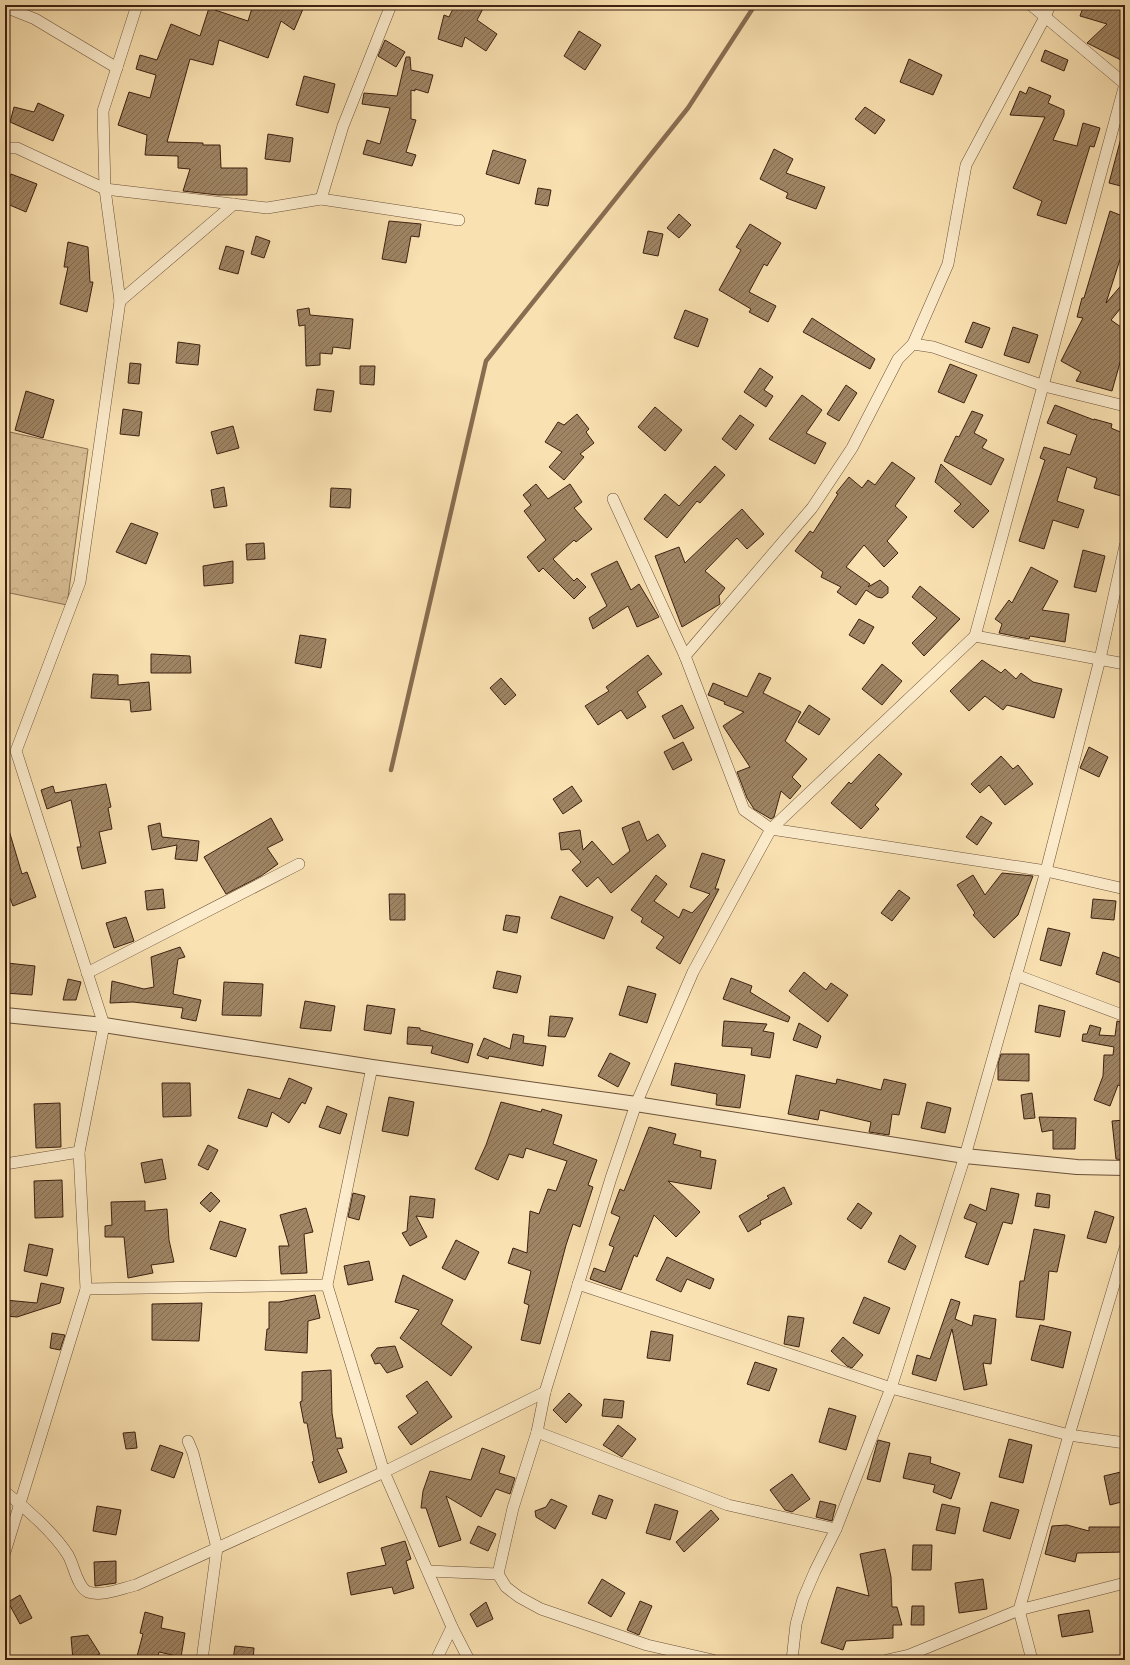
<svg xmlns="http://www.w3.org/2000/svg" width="1130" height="1665" font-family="'IM FELL Double Pica',serif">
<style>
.forest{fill:url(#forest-crowns);stroke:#8c7054}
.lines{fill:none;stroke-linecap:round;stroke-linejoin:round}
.stream{stroke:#886d51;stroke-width:4.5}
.building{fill:url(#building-hatch);stroke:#3d2111}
.minor-casing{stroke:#6c5139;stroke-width:12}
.tertiary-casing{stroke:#6c5139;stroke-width:16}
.minor{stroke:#fceccc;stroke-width:11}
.tertiary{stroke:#fceccc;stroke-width:14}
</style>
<defs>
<pattern id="forest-crowns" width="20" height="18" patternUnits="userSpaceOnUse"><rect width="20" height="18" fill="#dac096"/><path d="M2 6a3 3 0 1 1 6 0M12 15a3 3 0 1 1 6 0" fill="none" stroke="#bca580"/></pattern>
<pattern id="building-hatch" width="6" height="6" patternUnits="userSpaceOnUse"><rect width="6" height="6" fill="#9f8564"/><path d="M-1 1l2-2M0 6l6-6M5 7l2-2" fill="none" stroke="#836c51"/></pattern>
</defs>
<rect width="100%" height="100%" fill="#fae1b1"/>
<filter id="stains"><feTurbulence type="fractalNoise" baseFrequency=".005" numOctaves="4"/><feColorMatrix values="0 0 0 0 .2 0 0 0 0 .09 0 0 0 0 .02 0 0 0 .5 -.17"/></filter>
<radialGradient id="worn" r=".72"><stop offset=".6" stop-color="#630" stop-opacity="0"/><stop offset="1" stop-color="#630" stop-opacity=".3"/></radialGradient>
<polygon class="forest" points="5,431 88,449 67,605 5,592"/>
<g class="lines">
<polyline class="stream" points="391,770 486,361 688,108 755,5"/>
</g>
<g class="building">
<polygon points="253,5 293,5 303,9 294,30 281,21 268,58 219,40 213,65 190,59 167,142 203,143 203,145 220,145 221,168 247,168 247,195 218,195 183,191 190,169 178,168 178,156 145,155 147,135 118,125 129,92 150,98 156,75 136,69 140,55 157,60 171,24 200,36 209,8 248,21"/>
<polygon points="455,5 485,5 477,20 497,34 486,51 465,37 462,47 438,39 444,15 449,17"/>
<polygon points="1084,5 1125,5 1125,62 1087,43 1107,24 1080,16"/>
<polygon points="579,31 601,45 585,70 564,56"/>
<polygon points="385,40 405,52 396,67 378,56"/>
<polygon points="1045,50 1068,60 1064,71 1041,61"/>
<polygon points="406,57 410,57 411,70 433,75 428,93 415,89 415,91 411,90 411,119 416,120 406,152 416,155 412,166 363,154 367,140 380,144 390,108 362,104 364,93 397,96"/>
<polygon points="909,59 942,75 933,95 900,82"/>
<polygon points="304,76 335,84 328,113 296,105"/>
<polygon points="1029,87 1051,96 1048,103 1064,110 1064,115 1053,140 1077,146 1083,123 1100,128 1094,147 1090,146 1066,224 1037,215 1042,201 1013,188 1045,117 1010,115 1020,91 1026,94"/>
<polygon points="38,103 64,115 53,141 10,122 14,107 34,112"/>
<polygon points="865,107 885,120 875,134 855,119"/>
<polygon points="268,134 293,138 290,162 265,159"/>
<polygon points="1121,138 1125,138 1125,187 1109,183"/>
<polygon points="774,149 793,159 786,173 825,187 816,209 786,198 788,193 760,179"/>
<polygon points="493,150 526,160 519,184 486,174"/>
<polygon points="11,174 37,184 26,212 5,203 5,189"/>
<polygon points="538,188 551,190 548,206 535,204"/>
<polygon points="1110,211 1125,217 1125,244 1106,303 1125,281 1125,303 1111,320 1125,330 1125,345 1112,391 1076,381 1081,372 1061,361 1083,318 1077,317 1082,298 1084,298"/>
<polygon points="679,214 691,225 679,238 667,228"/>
<polygon points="389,221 421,224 419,237 411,236 406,263 382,259"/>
<polygon points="750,224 781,243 767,266 764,264 749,292 776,306 768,322 749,312 751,309 719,290 741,250 736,247"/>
<polygon points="648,231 663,234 658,256 643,253"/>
<polygon points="256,236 270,241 264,258 251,254"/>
<polygon points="68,242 88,247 90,282 93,282 87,312 60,304 68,267 64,267"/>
<polygon points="226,246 244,251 238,274 219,269"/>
<polygon points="309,308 310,315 353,319 350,349 333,347 332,354 320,353 320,365 306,366 305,325 299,326 297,310"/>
<polygon points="685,310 708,319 698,347 674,338"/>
<polygon points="812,318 875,359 870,369 803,332"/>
<polygon points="973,322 990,328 982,348 965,342"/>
<polygon points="1013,327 1038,335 1029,363 1004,355"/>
<polygon points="178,342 200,345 198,365 176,363"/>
<polygon points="130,363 141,364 139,384 128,383"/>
<polygon points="950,364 977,375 964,403 938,392"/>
<polygon points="360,366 375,366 374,385 360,384"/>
<polygon points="760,368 773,377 764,390 773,396 766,407 744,392"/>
<polygon points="846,385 857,393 839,421 827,414"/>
<polygon points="317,389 334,391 331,412 314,410"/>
<polygon points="26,391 54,400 43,438 15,430"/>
<polygon points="802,395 822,410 806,433 826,443 815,464 769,439"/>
<polygon points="1055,405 1094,420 1094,419 1112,424 1111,428 1125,434 1125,483 1121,496 1094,488 1097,478 1067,467 1057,501 1084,510 1078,528 1053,520 1044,549 1019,541 1045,460 1040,458 1044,447 1070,455 1077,435 1047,423"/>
<polygon points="655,407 682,430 665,451 638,427"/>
<polygon points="123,409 142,412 139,436 120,434"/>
<polygon points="972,411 983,415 974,433 987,440 982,448 1004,459 991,485 944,461 956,436 959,437"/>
<polygon points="577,414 589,429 586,432 594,443 580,454 584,457 564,480 549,467 562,452 545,442 558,422 564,425"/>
<polygon points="740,415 754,425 736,450 722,439"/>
<polygon points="233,426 239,448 217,454 211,432"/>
<polygon points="892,462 915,478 895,506 907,517 887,541 898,553 884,567 864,545 846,567 870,584 868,587 880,580 888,587 888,593 882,598 877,597 866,590 856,605 837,592 841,587 821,577 823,572 795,551 810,531 813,533 838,494 836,493 849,477 862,488 868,480 875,485"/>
<polygon points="941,464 989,511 973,528 954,511 961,504 935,482"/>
<polygon points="715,466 725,475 700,503 697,501 667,538 644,519 665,494 679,506"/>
<polygon points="536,484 548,499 570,484 582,502 574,508 592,529 576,542 574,540 553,559 574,581 577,578 586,587 574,599 543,568 539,572 527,557 546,540 524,511 531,505 523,495"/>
<polygon points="224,487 227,506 214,508 211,490"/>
<polygon points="331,488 351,489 350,508 330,507"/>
<polygon points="742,509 764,534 747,549 737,538 705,571 725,588 719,596 720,604 682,627 655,556 679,547 685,563"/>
<polygon points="131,523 158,533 146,564 116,552"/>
<polygon points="264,543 265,559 247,560 246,544"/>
<polygon points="1083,550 1105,556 1096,592 1074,587"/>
<polygon points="233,561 233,583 204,586 203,566"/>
<polygon points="617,561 631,590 639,584 659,617 637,627 628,606 593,629 589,618 607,606 591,574"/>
<polygon points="1031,567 1058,581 1042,610 1069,614 1065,642 1030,636 1029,639 999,633 1002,624 995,619 1009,600 1012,603"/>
<polygon points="920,586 960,619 924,656 912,643 937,618 912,597"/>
<polygon points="859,619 874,627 864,644 849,635"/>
<polygon points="300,635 326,639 321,668 295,663"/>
<polygon points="151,654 190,656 191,673 151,673"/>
<polygon points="648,655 662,674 637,692 646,707 627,719 621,710 598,725 585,706 609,691 606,687"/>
<polygon points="982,660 1001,673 1005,669 1016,679 1021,673 1033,682 1062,689 1054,718 1007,705 1003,710 985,696 969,711 950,691"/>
<polygon points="882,664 902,681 882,705 862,689"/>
<polygon points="759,673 771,678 763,693 801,712 785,741 807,759 792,777 801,786 790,799 781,791 774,817 771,819 754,809 747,798 737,772 750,767 723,726 744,712 724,704 725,702 708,695 713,683 747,697"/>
<polygon points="93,674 118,675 118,685 149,682 151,710 131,712 130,700 91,698"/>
<polygon points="501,678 516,695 505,705 490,688"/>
<polygon points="682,705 694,728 674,739 662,716"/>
<polygon points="809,705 830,719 819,735 798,722"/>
<polygon points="683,742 692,760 673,770 664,752"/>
<polygon points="1089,747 1108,757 1099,777 1080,768"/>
<polygon points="879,754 902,774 875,805 879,809 861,829 831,803 849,782 851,784"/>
<polygon points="1001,756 1013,769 1018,765 1033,784 1005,805 989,785 980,793 971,784"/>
<polygon points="106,784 111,807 108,808 112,829 99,832 106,863 82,869 77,847 81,847 71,800 47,809 41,790 53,786 55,793"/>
<polygon points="572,786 582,801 563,814 553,799"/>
<polygon points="981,816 992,823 977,845 966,837"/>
<polygon points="271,818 283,840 267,848 278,864 261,876 226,894 204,857"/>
<polygon points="639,821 647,841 658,834 666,846 611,893 598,877 587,887 572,870 581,862 569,849 561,850 559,833 580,830 583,850 592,841 613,865 630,851 622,828"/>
<polygon points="160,823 162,837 199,841 197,861 175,859 177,845 152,850 148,826"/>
<polygon points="5,827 8,827 22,874 27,872 36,897 13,906 5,885"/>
<polygon points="702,853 725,860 715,889 719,889 680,964 656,948 664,937 641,922 643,918 631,910 656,875 667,884 654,901 679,918 683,909 692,913 710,894 690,887"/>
<polygon points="1002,873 1033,876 1018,915 994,938 973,915 975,913 957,885 973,875 985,895"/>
<polygon points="163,889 165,908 147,910 145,891"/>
<polygon points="899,890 910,898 892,921 881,913"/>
<polygon points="389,894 405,894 405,920 390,920"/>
<polygon points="560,896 613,917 604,939 551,918"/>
<polygon points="1093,899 1116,901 1114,920 1091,918"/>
<polygon points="506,915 520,917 517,933 503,930"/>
<polygon points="126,917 134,941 114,948 106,923"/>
<polygon points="1048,928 1070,933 1061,966 1040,960"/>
<polygon points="180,947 185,957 178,959 173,994 201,1000 196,1021 181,1018 183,1008 133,1002 110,1003 112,981 144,989 154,987 151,957"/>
<polygon points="1103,952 1125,960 1125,973 1121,983 1096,974"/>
<polygon points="7,963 35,966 32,995 5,993"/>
<polygon points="497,971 521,976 517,993 493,988"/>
<polygon points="804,972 826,990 831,983 848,995 828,1022 789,991"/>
<polygon points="731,978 752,986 750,992 790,1017 788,1022 723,999"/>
<polygon points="68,979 81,982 76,1000 63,1000"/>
<polygon points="224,982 263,984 261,1016 222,1015"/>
<polygon points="628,986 656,994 647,1023 619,1015"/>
<polygon points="305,1001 335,1006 331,1031 300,1028"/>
<polygon points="367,1005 395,1009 391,1034 364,1030"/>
<polygon points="1039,1005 1065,1011 1060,1037 1035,1032"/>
<polygon points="550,1016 573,1018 565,1037 548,1036"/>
<polygon points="724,1021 767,1024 763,1031 774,1033 770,1058 751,1055 752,1048 722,1046"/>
<polygon points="1117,1021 1125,1023 1125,1087 1118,1085 1110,1106 1094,1100 1103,1076 1104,1055 1113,1055 1114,1047 1082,1041 1083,1034 1087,1034 1090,1025 1101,1028 1099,1035 1115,1036"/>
<polygon points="799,1023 821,1036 817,1048 793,1040"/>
<polygon points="408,1027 420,1028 420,1030 473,1044 468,1063 431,1053 433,1046 407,1044"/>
<polygon points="513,1034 524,1036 523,1043 546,1046 543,1066 489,1056 488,1059 477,1055 484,1038 510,1049"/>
<polygon points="610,1053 630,1063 618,1087 598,1076"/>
<polygon points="1001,1054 1029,1054 1029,1081 998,1080 998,1064"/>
<polygon points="675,1063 745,1075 740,1108 716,1105 717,1094 671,1085"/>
<polygon points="796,1075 836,1084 837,1079 881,1090 884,1079 906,1084 899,1115 892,1114 889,1135 869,1132 871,1122 820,1110 818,1120 788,1114"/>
<polygon points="289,1078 312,1088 305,1104 302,1102 289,1123 272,1112 267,1127 238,1118 248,1089 280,1099"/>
<polygon points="162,1083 190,1083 191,1116 163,1117"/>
<polygon points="1032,1093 1035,1118 1024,1119 1021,1095"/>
<polygon points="389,1097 414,1102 408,1136 382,1131"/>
<polygon points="501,1102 541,1112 542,1109 562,1115 553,1144 597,1160 588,1185 593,1187 580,1227 573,1224 566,1245 540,1344 521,1340 529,1305 524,1303 531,1271 508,1263 513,1248 527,1253 530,1211 539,1214 548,1189 556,1191 567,1161 526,1148 523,1158 509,1154 498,1180 475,1169 486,1145"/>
<polygon points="927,1102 951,1108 945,1133 921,1128"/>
<polygon points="60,1103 61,1147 36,1148 34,1104"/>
<polygon points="327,1106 347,1114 340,1134 319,1127"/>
<polygon points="1039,1117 1076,1118 1075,1149 1053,1149 1053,1130 1042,1132"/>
<polygon points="1125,1120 1125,1160 1116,1159 1112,1121"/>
<polygon points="649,1127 676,1134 673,1144 701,1151 700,1157 716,1160 711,1189 668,1181 700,1212 676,1237 654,1215 637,1257 634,1255 621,1290 590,1279 594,1268 605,1272 614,1247 609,1245 620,1217 611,1213 620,1189 624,1191"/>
<polygon points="208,1145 218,1150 208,1170 198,1165"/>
<polygon points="162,1159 166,1179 145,1183 141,1163"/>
<polygon points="62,1180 63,1217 35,1218 34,1181"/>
<polygon points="784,1187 792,1204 760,1221 761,1224 748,1232 739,1216 769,1198 767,1196"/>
<polygon points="991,1188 1019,1194 1012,1224 1003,1222 988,1265 965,1257 977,1223 964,1218 970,1204 986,1211"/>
<polygon points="211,1192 220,1201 210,1212 200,1203"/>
<polygon points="353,1193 365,1196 359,1220 348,1217"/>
<polygon points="1037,1193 1050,1195 1049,1208 1035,1206"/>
<polygon points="410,1196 435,1199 433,1218 416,1216 427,1237 410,1246 402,1233 407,1231"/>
<polygon points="145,1201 145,1211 167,1209 169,1240 174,1262 151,1265 153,1273 128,1278 124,1237 105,1237 105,1226 112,1225 111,1202"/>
<polygon points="858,1203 872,1213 861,1229 847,1219"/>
<polygon points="306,1208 313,1232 304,1234 307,1273 281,1274 279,1246 289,1246 280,1215"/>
<polygon points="1095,1211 1114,1217 1106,1243 1087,1238"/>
<polygon points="220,1221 246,1229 236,1257 210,1249"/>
<polygon points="1034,1229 1065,1235 1057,1272 1049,1271 1044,1320 1016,1317 1020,1281 1024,1281"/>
<polygon points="900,1235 916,1246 905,1270 888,1262"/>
<polygon points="456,1240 479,1252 465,1280 442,1268"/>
<polygon points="29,1244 53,1249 47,1276 24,1271"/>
<polygon points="667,1257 714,1279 710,1289 687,1279 681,1292 656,1280"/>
<polygon points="369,1261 373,1280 348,1285 344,1266"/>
<polygon points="403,1275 453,1300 441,1324 472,1347 451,1376 400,1338 419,1310 395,1302"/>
<polygon points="41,1283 64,1288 60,1303 17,1317 5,1316 5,1300 37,1303"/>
<polygon points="315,1295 320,1318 308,1321 307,1353 265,1350 267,1329 269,1329 269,1302 279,1302"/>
<polygon points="864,1297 890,1308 879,1334 853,1323"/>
<polygon points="951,1299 960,1302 955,1319 972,1326 974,1315 996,1319 991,1364 983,1363 987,1385 964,1390 952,1329 936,1381 912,1374 917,1355 930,1359"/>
<polygon points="202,1303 199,1341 152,1340 152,1304"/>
<polygon points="788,1316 804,1318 799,1347 784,1344"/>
<polygon points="1040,1325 1071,1332 1063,1368 1031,1360"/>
<polygon points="651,1331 673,1335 670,1361 647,1358"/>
<polygon points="52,1333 65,1335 60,1350 50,1348"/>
<polygon points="843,1337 863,1355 852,1368 847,1366 831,1351"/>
<polygon points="395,1346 403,1367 387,1373 380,1363 375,1364 371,1355 377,1348"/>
<polygon points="755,1362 777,1369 769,1391 747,1384"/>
<polygon points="331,1370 332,1413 336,1438 341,1438 343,1448 337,1449 347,1472 319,1483 312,1462 314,1461 307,1423 304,1423 300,1402 302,1401 302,1372"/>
<polygon points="427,1381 452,1417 411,1445 398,1427 418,1413 406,1396"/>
<polygon points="569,1393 582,1405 566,1423 553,1410"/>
<polygon points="604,1399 624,1401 622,1418 602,1416"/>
<polygon points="829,1408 856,1416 846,1450 819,1442"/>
<polygon points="618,1425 636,1439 622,1457 603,1445"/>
<polygon points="135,1432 137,1448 126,1449 123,1433"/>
<polygon points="1009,1439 1032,1445 1023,1483 999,1477"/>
<polygon points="878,1440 890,1443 880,1482 867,1479"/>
<polygon points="160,1445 183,1453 174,1478 151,1470"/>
<polygon points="482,1448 505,1456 499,1473 515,1478 510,1494 496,1489 481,1517 446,1496 461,1540 439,1547 426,1508 421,1508 423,1491 430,1471 471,1480"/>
<polygon points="909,1453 931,1457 930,1463 960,1473 951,1499 933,1492 935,1485 903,1478"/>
<polygon points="1125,1471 1125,1501 1110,1505 1104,1476"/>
<polygon points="792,1474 810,1499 792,1512 785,1510 770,1490"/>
<polygon points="599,1495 613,1500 606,1519 592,1514"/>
<polygon points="551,1499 567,1506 555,1529 536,1517 535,1511 546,1507"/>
<polygon points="820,1501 836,1505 832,1521 816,1517"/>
<polygon points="991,1502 1019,1510 1010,1539 983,1531"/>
<polygon points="655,1504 678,1511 670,1540 646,1533"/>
<polygon points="942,1504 960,1508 955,1534 936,1530"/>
<polygon points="97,1506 121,1510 116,1535 93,1531"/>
<polygon points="711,1510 719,1519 684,1552 676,1542"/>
<polygon points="1067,1525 1089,1531 1089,1527 1125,1527 1125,1552 1077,1553 1075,1562 1045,1554 1052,1526"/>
<polygon points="478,1526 496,1534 488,1551 470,1543"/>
<polygon points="405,1541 411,1559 406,1561 414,1588 394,1594 392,1587 351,1595 347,1573 386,1565 381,1548"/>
<polygon points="913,1545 932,1545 931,1570 912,1570"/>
<polygon points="885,1549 891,1577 892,1607 897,1607 902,1625 893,1625 893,1638 846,1641 843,1650 821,1643 837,1587 869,1596 860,1554"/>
<polygon points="116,1561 116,1583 95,1586 94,1562"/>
<polygon points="602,1579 625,1593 611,1617 588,1603"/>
<polygon points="983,1579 987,1609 959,1613 955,1583"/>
<polygon points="20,1595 32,1618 20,1624 8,1602"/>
<polygon points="640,1601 652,1606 639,1635 627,1630"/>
<polygon points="486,1602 493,1619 477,1627 470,1614"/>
<polygon points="912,1606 924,1606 924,1625 911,1625"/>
<polygon points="1089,1610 1093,1632 1062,1637 1058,1615"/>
<polygon points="145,1612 163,1617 161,1628 185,1633 181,1657 159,1652 157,1660 136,1660 143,1634 140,1633"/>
<polygon points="88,1635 100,1654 85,1660 73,1660 71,1637"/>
<polygon points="235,1646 254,1648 253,1660 233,1660"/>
</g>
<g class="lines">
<defs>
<g id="minor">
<polyline points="1031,5 1125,84"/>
<polyline points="5,7 35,19 117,68"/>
<polyline points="5,148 17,148 105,189 267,208 321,199 459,220"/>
<polyline points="321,199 343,126 391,5"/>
<polyline points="120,301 234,204"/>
<polyline points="913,344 948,264 966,165 1045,17 1050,5"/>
<polyline points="613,499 685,656 744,810 771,829 1046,871 1125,889"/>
<polyline points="975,636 1125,84"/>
<polyline points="685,656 812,508 852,448 898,359 913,344 933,347 1044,386 1125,406"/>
<polyline points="87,973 299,864"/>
<polyline points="1016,975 1125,1016"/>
<polyline points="372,1067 327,1285 384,1472 452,1627 469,1660"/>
<polyline points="5,1164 79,1152"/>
<polyline points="578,1284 891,1388 1069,1435 1125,1443"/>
<polyline points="86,1289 327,1285"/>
<polyline points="537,1432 728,1505 836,1529"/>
<polyline points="188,1441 193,1453 217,1548 202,1660"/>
<path d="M 5,1492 C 25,1507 55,1534 68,1555 C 74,1565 77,1587 88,1592 C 102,1597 122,1588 136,1585 L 384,1472 L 545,1392"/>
<polyline points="5,1552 86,1289 79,1152 104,1025 16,751 80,582 120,301 105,189 103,111 137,5"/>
<polyline points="428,1571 498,1574"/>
<polyline points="436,1660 452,1627"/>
<polyline points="713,1660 647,1645 541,1609 519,1597 506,1587 498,1574 513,1508 537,1432 545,1392 611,1178 636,1104 693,972 771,829 975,636 1125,664"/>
<polyline points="792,1660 796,1624 803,1599 815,1571 836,1529 891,1388 965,1156 1046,871 1100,659 1125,546"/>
<polyline points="887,1660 909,1655 1019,1610 1125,1583"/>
<polyline points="1032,1660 1019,1610 1069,1435 1125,1248"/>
</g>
<polyline id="tertiary" points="5,1015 104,1025 372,1067 636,1104 965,1156 1077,1167 1125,1168"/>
</defs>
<use href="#minor" class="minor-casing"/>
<use href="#tertiary" class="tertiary-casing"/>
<use href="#minor" class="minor"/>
<use href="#tertiary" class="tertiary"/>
</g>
<rect width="1130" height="1665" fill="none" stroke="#fae1b1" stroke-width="20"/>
<rect x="6" y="6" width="1118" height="1653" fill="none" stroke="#3d2111" stroke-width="2"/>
<rect x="10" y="10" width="1110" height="1645" fill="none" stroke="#3d2111"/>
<rect width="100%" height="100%" filter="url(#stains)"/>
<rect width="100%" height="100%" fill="url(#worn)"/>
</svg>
